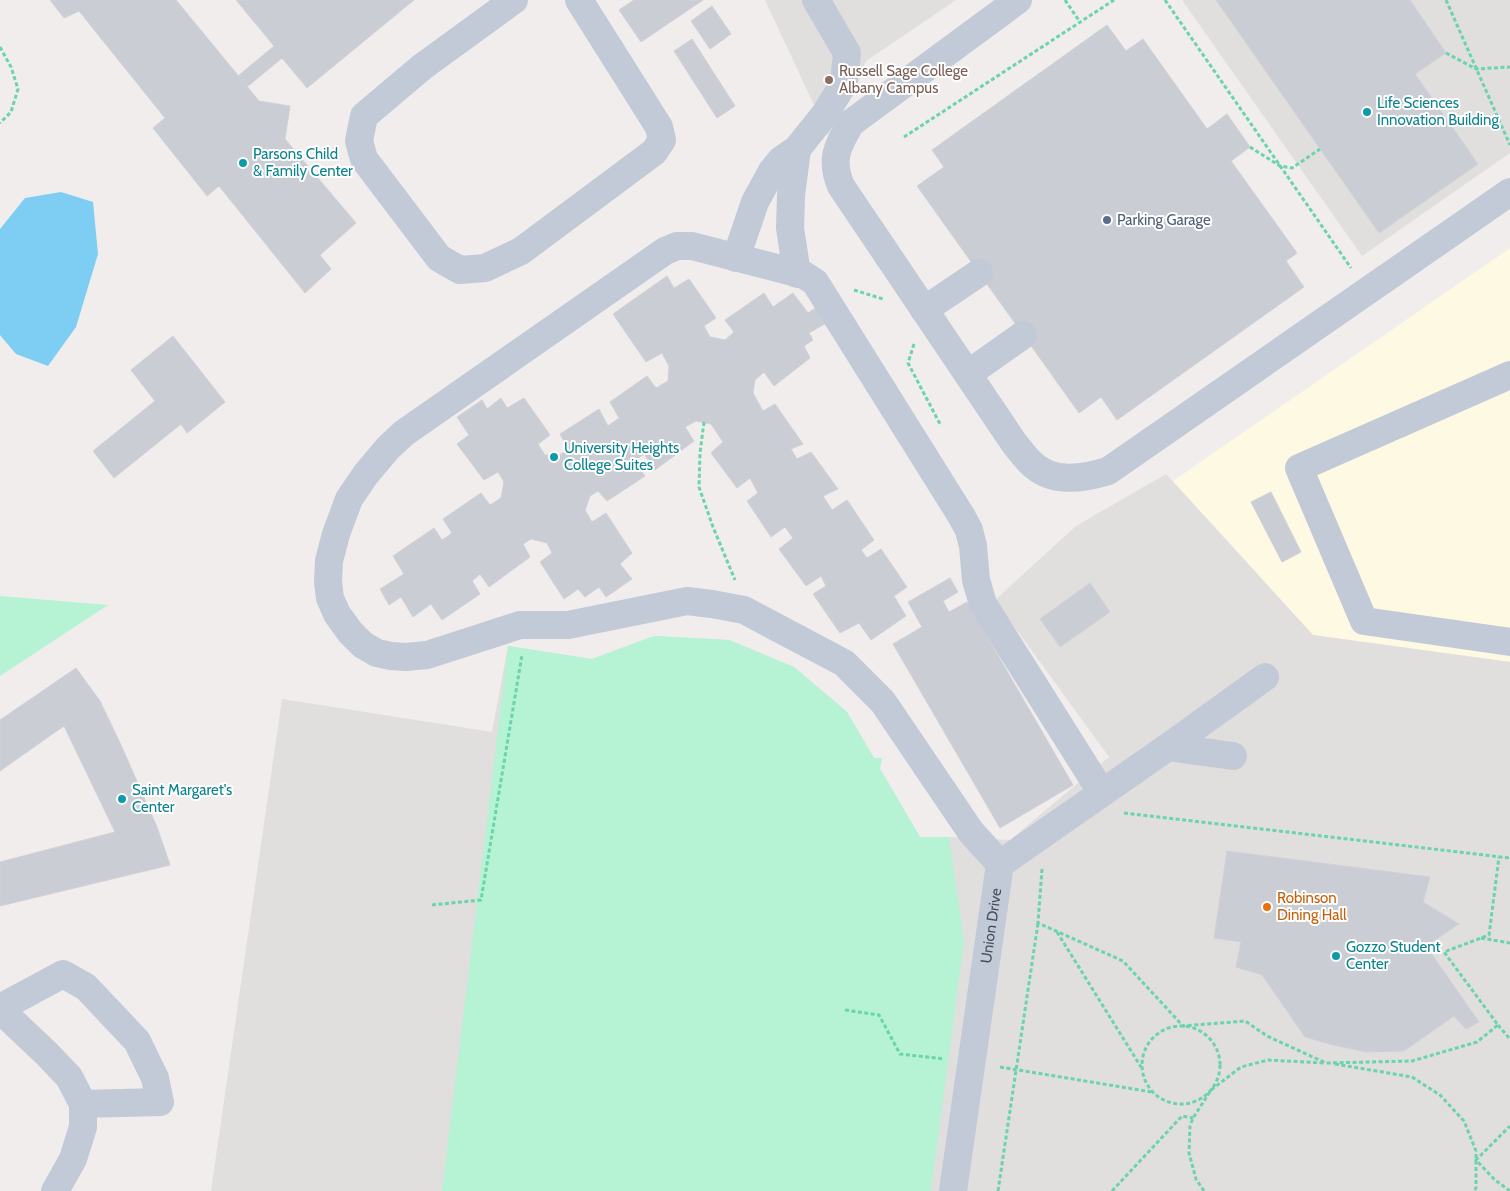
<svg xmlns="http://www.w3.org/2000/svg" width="1510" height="1191" font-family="Cabin,sans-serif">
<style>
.commercial{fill:#fdf9e2}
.education{fill:#e1dede}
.green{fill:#b5f3d4}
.water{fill:#7ecef4}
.building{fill:#cbcdd5;stroke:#d0d1d9}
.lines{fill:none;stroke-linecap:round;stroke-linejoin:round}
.path{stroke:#6ad4ac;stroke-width:3;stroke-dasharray:4 2.5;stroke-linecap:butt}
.minor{stroke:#c1cad6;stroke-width:28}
.education-dot{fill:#8d6e63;stroke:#fff;stroke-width:2}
.culture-dot{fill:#0f9aa8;stroke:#fff;stroke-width:2}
.service-dot{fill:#5c6f8a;stroke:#fff;stroke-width:2}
.food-dot{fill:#e8710a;stroke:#fff;stroke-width:2}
.labels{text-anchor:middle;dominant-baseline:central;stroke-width:4;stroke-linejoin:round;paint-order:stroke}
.education-label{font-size:15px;fill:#785e54;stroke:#fff;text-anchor:start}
.culture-label{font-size:15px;fill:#0d838f;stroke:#fff;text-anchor:start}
.service-label{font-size:15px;fill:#4e5e75;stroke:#fff;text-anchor:start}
.food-label{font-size:15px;fill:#c56008;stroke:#fff;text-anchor:start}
.street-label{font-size:15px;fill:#434d5c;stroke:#fff}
</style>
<rect width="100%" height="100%" fill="#f0edec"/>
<polygon class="commercial" points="1510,248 1510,662 1313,635 1173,481"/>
<g class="education">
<polygon points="765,0 956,0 866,61 828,135"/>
<polygon points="1182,0 1510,0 1510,153 1362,256"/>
<polygon points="1166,474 1313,635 1510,662 1510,1191 211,1191 282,699 492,732 508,646 592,659 654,636 729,640 794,667 847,712 920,837 949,837 1010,840 1109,757 995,600 1076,526"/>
</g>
<g class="green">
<polygon points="0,596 108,605 0,676"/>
<polygon points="654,636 729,640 794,667 847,712 874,758 882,758 880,769 920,837 949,837 964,941 931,1191 442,1191 508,646 592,659"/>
</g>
<polygon class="water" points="61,192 93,202 98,254 76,327 48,366 16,354 0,335 0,229 25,198"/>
<g class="building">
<polygon points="50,0 176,0 259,101 290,106 285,139 356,223 320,255 331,269 305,293 219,186 207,196 153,128 165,118 79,11 64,18"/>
<polygon points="236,0 414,0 307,88 282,58 247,87 238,76 274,46"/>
<polygon points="634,0 703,0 641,42 619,10"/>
<polygon points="1216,0 1410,0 1446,53 1415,74 1478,164 1379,233"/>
<polygon points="712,6 731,34 710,49 691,21"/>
<polygon points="1107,25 1126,51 1143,39 1207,129 1227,114 1250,147 1231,161 1297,253 1286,261 1304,287 1117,420 1101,397 1079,413 917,186 944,167 932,150"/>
<polygon points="692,39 735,106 717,118 674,51"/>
<polygon points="667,276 674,288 689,279 716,318 704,326 710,337 725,340 734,332 725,320 764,293 773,307 793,293 808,313 817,307 828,322 809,333 813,340 804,346 810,358 774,386 764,372 755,380 753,393 763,411 775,404 803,444 791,449 797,459 811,452 838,489 823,496 832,510 847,500 874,540 861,550 867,558 881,549 907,587 894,596 906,616 871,640 859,623 840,633 813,594 826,586 821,576 806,586 779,549 793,538 785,527 771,537 747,501 758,493 750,478 737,488 711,453 723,442 711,424 696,421 685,427 694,441 655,470 644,454 634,461 645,476 607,501 598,491 590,496 585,510 592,522 606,513 632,553 620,564 632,579 606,597 599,587 585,597 578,589 564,599 540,562 552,553 547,543 531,539 523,544 530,557 489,587 480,574 472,581 480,594 442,620 431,604 413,617 401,597 389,605 380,589 404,574 393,556 434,528 442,540 452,533 443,519 481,493 490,505 501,498 504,482 498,472 484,480 457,444 469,435 457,417 482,400 487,409 501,398 507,408 524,398 550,435 538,444 545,455 559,455 569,450 560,434 599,409 608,426 619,418 610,402 647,376 656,388 668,381 669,366 662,353 646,362 613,314"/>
<polygon points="173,336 225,402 187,433 181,424 114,478 93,451 155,401 131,370"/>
<polygon points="1271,492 1301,552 1282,562 1251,502"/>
<polygon points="950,578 958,592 943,601 949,612 967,602 1073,785 1000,828 893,644 922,627 908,602"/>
<polygon points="1090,583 1110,612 1060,647 1040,619"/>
<polygon points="76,668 100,701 121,745 157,827 170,865 0,906 0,862 115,832 64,726 0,771 0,720"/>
<polygon points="1227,851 1430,877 1423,902 1459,924 1426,946 1479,1022 1466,1029 1454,1016 1404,1051 1367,1052 1333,1045 1305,1037 1262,975 1236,967 1241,942 1214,938"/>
</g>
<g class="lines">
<g class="path">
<polyline points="1065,0 1080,22"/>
<polyline points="1165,0 1351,268"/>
<polyline points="1446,0 1510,145"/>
<polyline points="0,47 11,67 18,89 11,112 0,123"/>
<polyline points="1446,53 1476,69 1510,67"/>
<polyline points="904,137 1114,0"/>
<polyline points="1250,147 1280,166 1292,168 1320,149"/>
<polyline points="854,290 883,299"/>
<polyline points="914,344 908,363 940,424"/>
<polyline points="704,422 700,453 699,487 713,527 735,580"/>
<polyline points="1124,813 1510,858"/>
<polyline points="1042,869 1038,923 1123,961 1183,1026 1245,1021 1267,1036 1326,1063 1412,1061 1477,1042 1498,1025 1444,952 1489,935 1499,857"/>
<polyline points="432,905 481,900 522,655"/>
<polyline points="1057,932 1141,1067"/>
<polyline points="1481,938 1510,943"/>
<polyline points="845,1010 879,1015 900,1054 944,1059"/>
<polyline points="1498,1025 1510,1039"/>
<circle cx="1181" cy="1065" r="39"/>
<polyline points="1335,1064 1412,1077 1440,1095 1464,1121 1476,1151 1476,1188 1474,1191"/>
<polyline points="1000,1067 1152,1092"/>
<polyline points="998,1191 1038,923"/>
<polyline points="1112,1191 1182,1116 1193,1118"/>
<polyline points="1204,1191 1196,1179 1189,1153 1190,1126 1193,1118 1211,1090 1241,1067 1268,1060 1324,1063"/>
<polyline points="1510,1191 1495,1180 1476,1160 1510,1126"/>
</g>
<g class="minor">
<polyline points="514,0 422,67 364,116 359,141 364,159 439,258 460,270 485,268 521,251 654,152 662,140 659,127 579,0"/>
<path d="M 1018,0 L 851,123 C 837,146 830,160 841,186 L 1014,443 C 1019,449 1024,456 1030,462 C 1051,484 1082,479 1108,471 L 1510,192"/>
<polyline points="797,149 791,196 790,228 797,274"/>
<polyline points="736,258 755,202 772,171 781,160 797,149 825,114 844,83 847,53 816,0"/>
<polyline points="924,310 979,273"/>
<polyline points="968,374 1023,335"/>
<polyline points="1510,375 1299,468 1364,621 1510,642"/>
<polyline points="1233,756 1168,747 1265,677"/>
<polyline points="1000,864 971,832 883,702 844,663 744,610 712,604 687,601 568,625 520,625 427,655 406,657 391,656 377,653 363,645 350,632 337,614 330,598 328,582 329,561 336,534 349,499 366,474 388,448 404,433 665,251 677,246 692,246 804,275 815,282 962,517 969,530 973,546 976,580 983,604 1102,793"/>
<polyline points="0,1008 63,974 86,987 137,1041 155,1078 160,1102 83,1104"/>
<polyline points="0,1012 10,1019 46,1053 69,1077 83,1104 83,1127 73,1159 55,1191"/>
<path id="s1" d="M 953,1191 L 1000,864 L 1168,747"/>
</g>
</g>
<circle class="education-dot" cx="829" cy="80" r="5"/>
<g class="culture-dot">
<circle cx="1367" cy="112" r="5"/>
<circle cx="243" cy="163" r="5"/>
<circle cx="554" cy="457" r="5"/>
<circle cx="122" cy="799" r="5"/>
<circle cx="1336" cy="956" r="5"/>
</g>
<circle class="service-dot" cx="1107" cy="220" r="5"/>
<circle class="food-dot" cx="1267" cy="907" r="5"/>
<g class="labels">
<g class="education-label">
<text x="839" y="71">Russell Sage College<tspan x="839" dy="17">Albany Campus</tspan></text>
</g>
<g class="culture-label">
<text x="1377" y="103">Life Sciences<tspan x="1377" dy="17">Innovation Building</tspan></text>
<text x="253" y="154">Parsons Child<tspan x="253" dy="17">&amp; Family Center</tspan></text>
<text x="564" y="448">University Heights<tspan x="564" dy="17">College Suites</tspan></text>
<text x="132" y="790">Saint Margaret's<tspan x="132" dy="17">Center</tspan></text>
<text x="1346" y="947">Gozzo Student<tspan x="1346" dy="17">Center</tspan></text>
</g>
<g class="service-label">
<text x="1117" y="220">Parking Garage</text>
</g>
<g class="food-label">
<text x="1277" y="898">Robinson<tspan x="1277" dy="17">Dining Hall</tspan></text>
</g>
<g class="street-label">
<text stroke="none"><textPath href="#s1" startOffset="268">Union Drive</textPath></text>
</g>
</g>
</svg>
